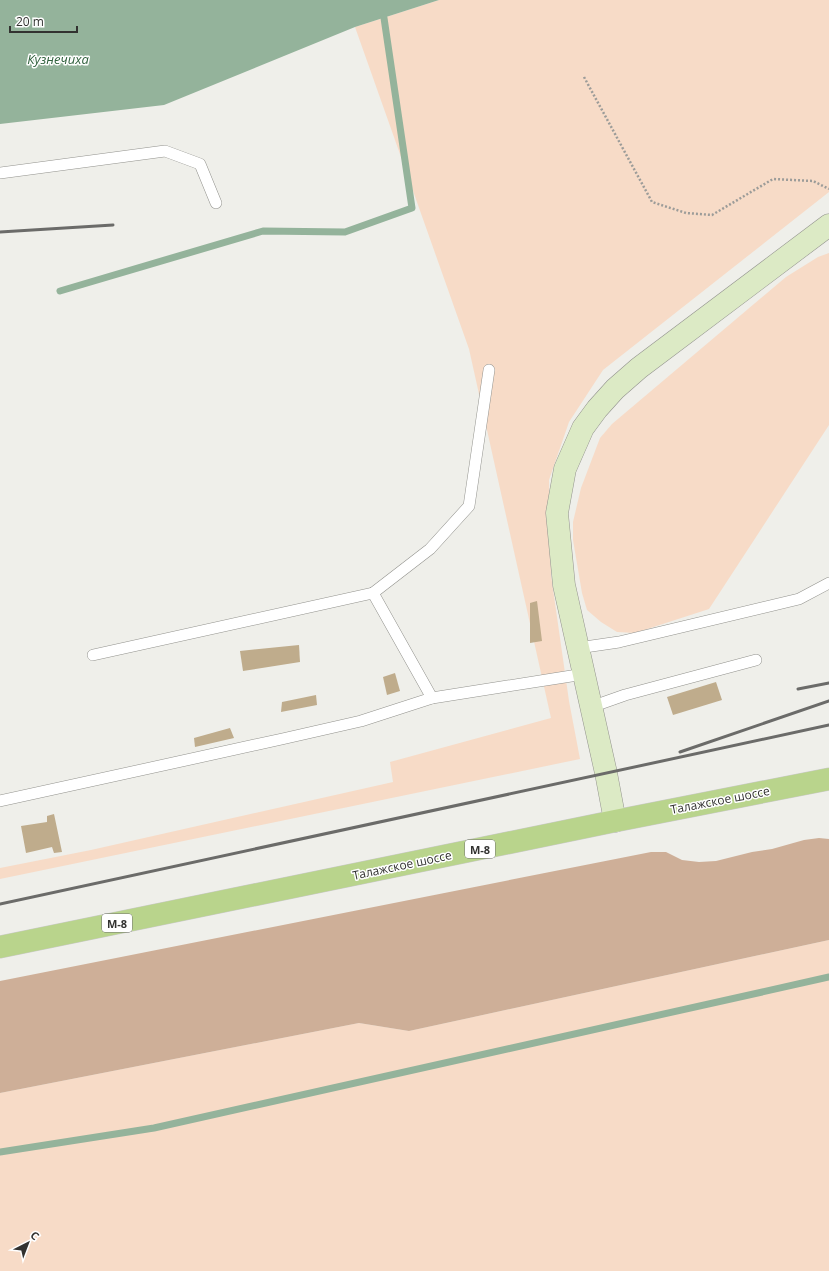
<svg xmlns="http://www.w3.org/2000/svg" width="829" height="1271" font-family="'Open Sans',sans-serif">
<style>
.green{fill:#f7dbc7}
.forest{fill:#ceaf98}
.water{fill:#94b39b}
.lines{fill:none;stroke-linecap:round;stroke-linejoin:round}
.stream{stroke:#94b39b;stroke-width:7}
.building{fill:#bfac8c}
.lane-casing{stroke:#92928d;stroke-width:12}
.secondary-casing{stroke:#92928d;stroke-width:23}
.primary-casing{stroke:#cacac9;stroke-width:23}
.path{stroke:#9c9c99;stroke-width:2.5;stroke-dasharray:2 2;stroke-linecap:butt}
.lane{stroke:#fff;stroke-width:11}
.secondary{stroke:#dceac5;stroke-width:22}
.primary{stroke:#b9d48c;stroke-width:22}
.rail{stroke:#6b6b69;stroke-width:3}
.labels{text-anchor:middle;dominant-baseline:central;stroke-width:3;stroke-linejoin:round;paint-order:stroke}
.shield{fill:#fff;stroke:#70706e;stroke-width:1}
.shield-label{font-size:11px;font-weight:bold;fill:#323230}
.street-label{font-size:12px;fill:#323230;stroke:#fff}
.water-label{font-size:13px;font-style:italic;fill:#30613d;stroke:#fff}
</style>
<rect width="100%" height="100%" fill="#efefea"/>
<g class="green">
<polygon points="439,0 829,0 829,192 603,370 569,422 549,480 551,575 569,701 580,759 0,879 0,868 91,850 393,782 390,762 551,718 469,349 355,27"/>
<polygon points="829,253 829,425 709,609 635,633 617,632 601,622 587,610 582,593 573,540 573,522 581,488 600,438 612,424 786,277 818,257"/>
<polygon points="829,940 829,1271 0,1271 0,1093 359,1023 409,1031"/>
</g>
<polygon class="forest" points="819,838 829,839 829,940 409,1031 359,1023 0,1093 0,981 651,852 666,852 682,860 699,862 716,861 752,852 772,849 804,840"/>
<polygon class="water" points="0,0 439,0 355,27 164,105 0,124"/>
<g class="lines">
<g class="stream">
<polyline points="60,291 263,231 345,232 412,208 384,18"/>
<polyline points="0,1152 154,1128 829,977"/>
</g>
</g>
<g class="building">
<polygon points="537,601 542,641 530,643 530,603"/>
<polygon points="299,645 300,662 243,671 240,651"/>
<polygon points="395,673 400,691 387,695 383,677"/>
<polygon points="716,682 722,700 673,715 667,697"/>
<polygon points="316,695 317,705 281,712 282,702"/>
<polygon points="230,728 234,738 195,747 194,738"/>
<polygon points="54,814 62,852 54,853 52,847 26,853 21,826 47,822 47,816"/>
</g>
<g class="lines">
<defs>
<g id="lane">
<polyline points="0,173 165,151 200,164 216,203"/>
<polyline points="373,593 430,549 469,506 489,370"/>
<polyline points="578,648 619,642 799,599 829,583"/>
<polyline points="93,655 373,593 432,698"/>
<polyline points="591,707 625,695 756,660"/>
<polyline points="0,801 282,739 361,721 432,698 584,674"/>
</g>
<polyline id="secondary" points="615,821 606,773 564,585 557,513 565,469 583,428 597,409 615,389 639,368 829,225"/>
<polyline id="primary" points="0,947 615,821 829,779"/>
</defs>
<use href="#lane" class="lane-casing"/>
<use href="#secondary" class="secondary-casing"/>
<use href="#primary" class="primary-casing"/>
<polyline class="path" points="584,77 652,202 686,213 712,215 773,179 813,181 829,189"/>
<use href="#lane" class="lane"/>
<use href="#secondary" class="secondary"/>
<use href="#primary" class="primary"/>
<g class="rail">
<polyline points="0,232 113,225"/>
<polyline points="798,689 829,683"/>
<polyline points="680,752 829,701"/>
<polyline points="0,904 829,725"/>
</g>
</g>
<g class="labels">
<g class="shield">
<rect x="465" y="840" width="30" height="18" rx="3"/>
<rect x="102" y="914" width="30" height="18" rx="3"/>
</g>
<g class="shield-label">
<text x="480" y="849">М-8</text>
<text x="117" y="923">М-8</text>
</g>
<g class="street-label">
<text transform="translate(720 800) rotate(-11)">Талажское шоссе</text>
<text transform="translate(402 865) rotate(-12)">Талажское шоссе</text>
</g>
<g class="water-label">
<text x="58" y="59">Кузнечиха</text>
</g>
</g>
<g transform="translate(28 1243) rotate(42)" stroke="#ffffff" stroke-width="3" paint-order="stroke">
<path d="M0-3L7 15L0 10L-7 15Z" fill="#323230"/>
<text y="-6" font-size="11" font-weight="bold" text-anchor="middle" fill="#323230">С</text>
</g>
<path d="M10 26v6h67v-6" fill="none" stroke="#323230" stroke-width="2"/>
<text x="16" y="26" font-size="12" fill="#323230" stroke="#ffffff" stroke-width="3" paint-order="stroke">20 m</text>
</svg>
